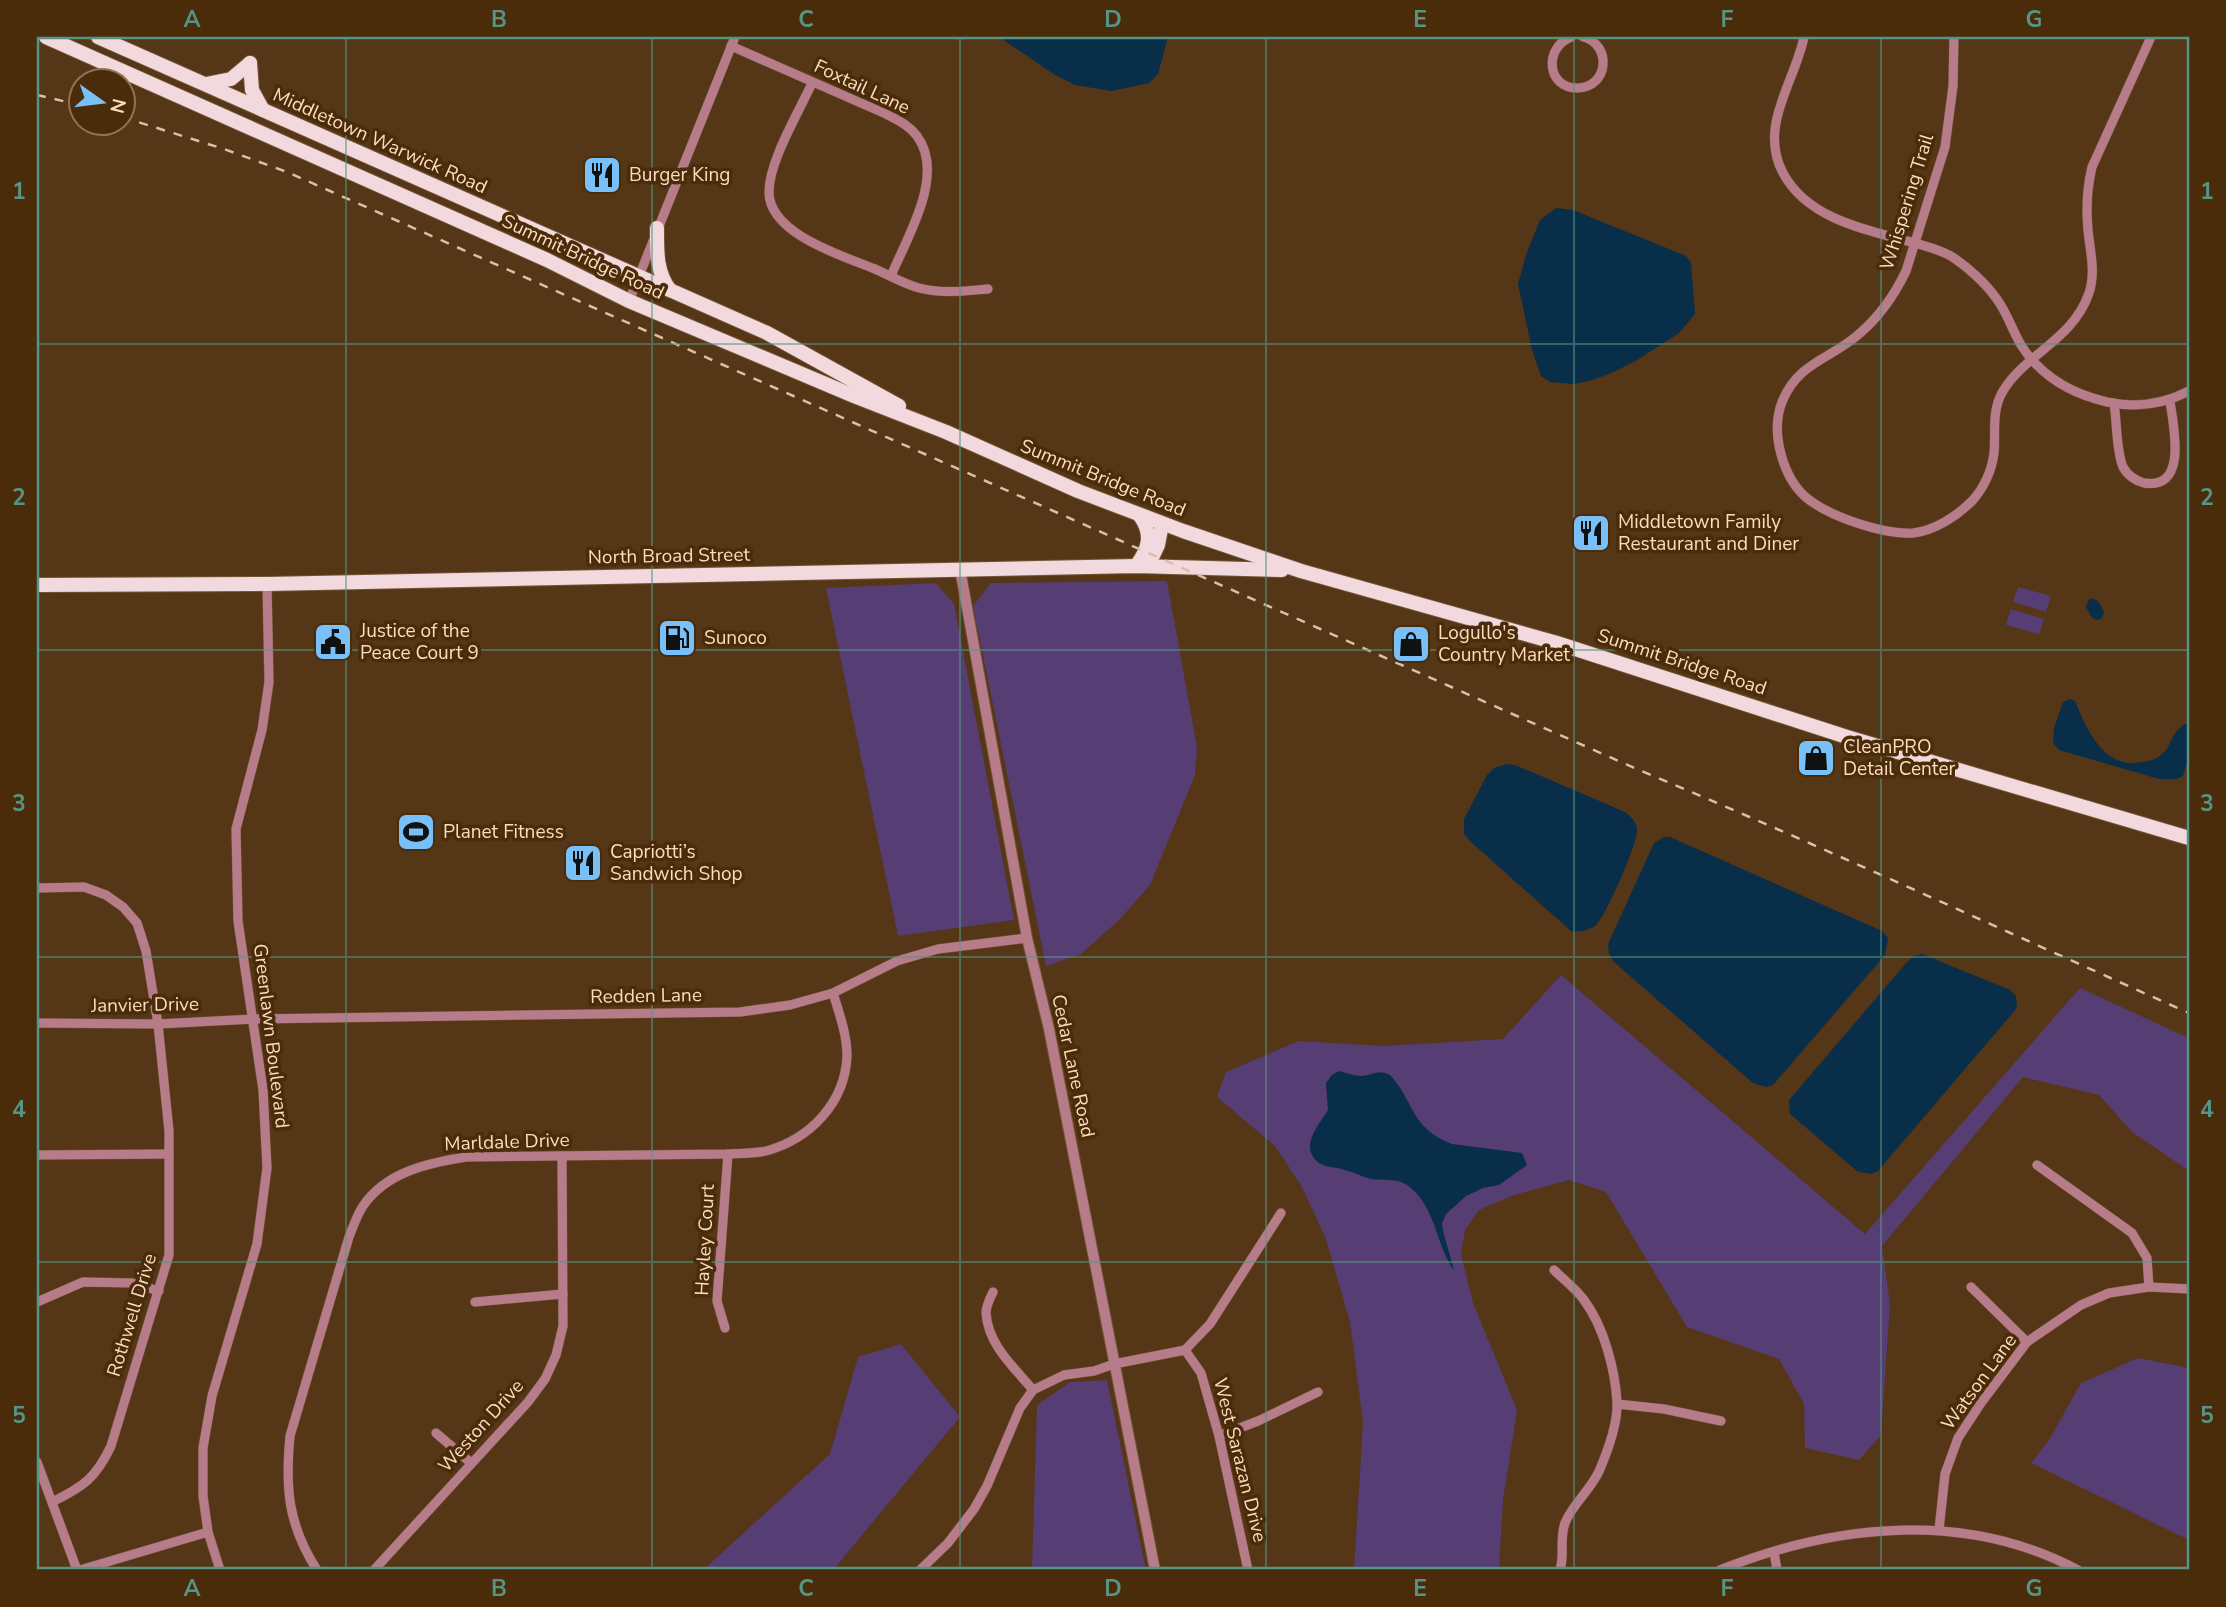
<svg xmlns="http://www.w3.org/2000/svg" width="2226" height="1607" font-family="'Nunito Sans',sans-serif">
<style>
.green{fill:#563d73}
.water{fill:#082e49}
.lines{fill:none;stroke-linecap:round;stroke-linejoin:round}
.minor-casing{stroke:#735434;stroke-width:10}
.tertiary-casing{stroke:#735434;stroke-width:12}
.primary-casing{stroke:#735434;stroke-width:16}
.minor{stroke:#b77c8a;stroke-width:9}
.tertiary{stroke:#b77c8a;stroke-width:10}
.primary{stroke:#f2d9de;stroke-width:14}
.rail{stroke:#dfbfa1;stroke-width:2.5;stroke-dasharray:9 9;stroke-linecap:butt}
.grid{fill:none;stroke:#569586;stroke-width:2;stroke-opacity:0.55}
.labels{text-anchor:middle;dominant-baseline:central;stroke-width:7;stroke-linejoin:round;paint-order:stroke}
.street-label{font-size:19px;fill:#fcdcbe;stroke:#4a2c0a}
.poi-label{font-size:19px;fill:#fcdcbe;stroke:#4a2c0a;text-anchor:start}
.neatline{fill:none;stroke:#569586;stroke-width:2.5}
.grid-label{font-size:23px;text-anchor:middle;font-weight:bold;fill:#569586}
</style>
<rect width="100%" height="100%" fill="#553616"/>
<g class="green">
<polygon points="1167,581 1197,747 1195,775 1150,885 1119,920 1081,954 1046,966 973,606 991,583"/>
<polygon points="936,583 954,604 1014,920 898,936 826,588"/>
<polygon points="2018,587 2051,596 2046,612 2013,602"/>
<polygon points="2011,609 2044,619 2039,634 2006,625"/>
<polygon points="1561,975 1865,1234 2080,988 2189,1038 2189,1171 2132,1132 2099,1095 2023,1077 1882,1246 1890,1304 1881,1435 1859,1460 1805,1448 1804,1404 1779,1359 1687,1327 1606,1192 1569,1180 1514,1195 1479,1210 1465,1230 1461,1254 1473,1303 1517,1410 1503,1500 1499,1570 1354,1570 1363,1422 1350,1322 1326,1239 1302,1187 1275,1146 1217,1097 1226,1072 1299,1041 1383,1046 1503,1039"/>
<polygon points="901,1344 960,1417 833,1570 703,1570 830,1454 858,1357"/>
<polygon points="2138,1358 2189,1368 2189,1540 2031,1463 2049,1440 2081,1383"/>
<polygon points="1107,1380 1146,1570 1032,1570 1037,1405 1070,1382"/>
</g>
<g class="water">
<polygon points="999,37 1168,37 1158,74 1149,83 1111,91 1075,85 1055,75"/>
<polygon points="1556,208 1573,210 1686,256 1691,262 1695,314 1679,333 1634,362 1609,374 1589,381 1573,384 1550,382 1541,376 1532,350 1518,284 1526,255 1540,220"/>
<polygon points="2092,598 2098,601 2104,612 2102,618 2098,620 2092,618 2086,607 2088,601"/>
<path d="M 2070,699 L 2075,701 C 2086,727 2101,765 2135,763 C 2144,762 2154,761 2161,755 C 2174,745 2168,734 2187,723 L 2189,724 L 2189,756 L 2183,776 L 2177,779 L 2159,779 L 2059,750 L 2053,743 L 2054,728 L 2063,702 Z"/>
<path d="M 1507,764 L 1515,765 L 1625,812 C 1631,817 1636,821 1637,829 C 1639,841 1606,915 1597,924 C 1590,931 1580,932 1571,931 L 1471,842 L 1464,834 L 1464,819 L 1487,775 L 1494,768 Z"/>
<polygon points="1664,837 1670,837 1882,931 1888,938 1885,955 1773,1085 1766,1087 1753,1083 1614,962 1609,954 1608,944 1654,843"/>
<polygon points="1922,954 2010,990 2016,996 2017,1008 1878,1171 1871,1174 1858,1172 1790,1114 1789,1100 1908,961 1914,956"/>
<path d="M 1339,1071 C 1347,1073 1354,1076 1362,1076 C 1374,1075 1378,1069 1390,1075 C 1415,1102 1410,1128 1452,1144 L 1522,1153 L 1527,1165 L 1499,1185 L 1483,1188 L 1466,1196 L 1446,1214 L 1442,1223 L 1443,1231 L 1454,1270 C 1436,1245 1436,1210 1412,1189 C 1400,1177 1386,1181 1371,1179 C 1362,1177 1354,1172 1345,1170 C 1337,1167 1326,1168 1319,1163 C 1298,1147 1319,1125 1328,1110 L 1326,1083 L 1332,1075 Z"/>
</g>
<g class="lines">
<defs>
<g id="minor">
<path d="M 1571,37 C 1543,48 1547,89 1578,88 C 1609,87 1612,44 1583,37"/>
<path d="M 1804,37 C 1795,82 1758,126 1783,173 C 1808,220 1868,230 1915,243 C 1928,247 1942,250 1954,258 C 1969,268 1986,284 1996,298 C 2007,312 2012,330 2021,345 C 2041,377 2072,394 2107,402 C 2135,408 2164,404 2189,391"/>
<path d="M 1954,37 L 1953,86 L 1945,147 L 1906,271 C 1895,294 1879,317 1859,334 C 1831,359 1798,362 1782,402 C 1770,433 1783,479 1808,499 C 1831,517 1884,535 1913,533 C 1934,531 1957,516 1972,501 C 1984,488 1992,470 1994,453 C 1996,433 1991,411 2003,391 C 2025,354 2073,340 2089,293 C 2096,272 2090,251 2088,230 C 2086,209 2087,188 2092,167 L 2151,37"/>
<path d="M 731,46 L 886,114 C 897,120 909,125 917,136 C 946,175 907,237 891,276"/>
<path d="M 812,83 C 799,112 769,161 769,192 C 769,234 843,256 875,269 C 889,275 904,284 919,288 C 942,294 965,291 988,289"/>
<polyline points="629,301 735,37"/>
<path d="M 2114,403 C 2117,421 2116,451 2123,467 C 2127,475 2136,481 2144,483 C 2189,490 2173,425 2170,401"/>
<path d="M 37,888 L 84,887 L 106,895 L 123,907 L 137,923 L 146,951 L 158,1024 L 169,1131 L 169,1255 L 111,1446 C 96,1478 83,1487 52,1502"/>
<polyline points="37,1023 158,1024 254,1019 740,1012 790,1005 833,993 897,961 938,949 1027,938"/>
<polyline points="37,1155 169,1154"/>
<polyline points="2037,1165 2132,1233 2147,1258 2149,1287"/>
<path d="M 1554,1270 C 1564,1280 1576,1289 1584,1300 C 1604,1327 1615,1369 1617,1402 C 1618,1422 1608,1450 1600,1469 C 1592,1489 1573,1503 1565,1523 C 1559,1540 1565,1554 1560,1570"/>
<polyline points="1971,1287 2027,1342"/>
<path d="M 993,1292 C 990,1298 986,1306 986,1313 C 988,1345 1014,1367 1033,1390"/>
<polyline points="37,1302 83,1282 132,1283 159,1291"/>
<polyline points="475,1302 563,1294"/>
<polyline points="725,1328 717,1301 728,1154"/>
<polyline points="1185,1350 1210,1324 1281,1213"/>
<polyline points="1617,1404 1664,1409 1721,1421"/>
<polyline points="436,1433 471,1463"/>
<polyline points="1219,1436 1258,1421 1318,1392"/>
<polyline points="37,1462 77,1570"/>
<polyline points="1939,1530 1945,1474 1958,1438 1981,1403 2027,1342 2081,1305 2109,1293 2149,1287 2189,1289"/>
<polyline points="1774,1552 1777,1570"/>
<polyline points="80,1570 208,1532"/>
<polyline points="220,1570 208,1532 203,1496 203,1448 212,1396 257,1244 267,1168 263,1090 238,921 236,829 262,730 269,682 267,584"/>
<path d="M 317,1570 C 288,1525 285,1488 290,1436 L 349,1237 C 353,1227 357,1215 363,1206 C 386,1172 428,1163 466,1157 L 728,1154 C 740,1153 754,1154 766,1151 C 810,1139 845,1103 847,1056 C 847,1034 839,1013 833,993"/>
<polyline points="374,1570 528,1402 545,1379 556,1355 563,1326 562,1156"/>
<polyline points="920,1570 948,1543 974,1509 987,1486 1020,1408 1033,1390 1064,1375 1094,1371 1114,1364 1185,1350 1201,1373 1219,1436 1248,1570"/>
<path d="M 1720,1570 C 1835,1524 1965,1510 2078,1570"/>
</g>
<polyline id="tertiary" points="960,569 1027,938 1049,1029 1155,1570"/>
<g id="primary">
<polyline points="46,37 547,260 629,301 854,396 946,432 1078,491 1183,531 1301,571 1557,643 1847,737 2189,838"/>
<polyline points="98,37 767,333 899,406"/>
<polyline points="250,63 252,90 263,110"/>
<polyline points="206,84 231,79 250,63"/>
<path d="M 657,228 C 657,251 656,272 670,290"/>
<path d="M 1136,566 C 1149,549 1153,534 1140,516"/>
<polyline points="1148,566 1158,545 1162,524"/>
<polyline points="37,585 267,584 1136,566 1282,570"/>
</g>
</defs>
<use href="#minor" class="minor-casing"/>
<use href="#tertiary" class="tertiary-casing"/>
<use href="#primary" class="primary-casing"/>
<use href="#minor" class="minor"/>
<use href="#tertiary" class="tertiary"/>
<use href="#primary" class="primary"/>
<g class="rail">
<polyline points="37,95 80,105"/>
<path d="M 122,117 L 224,149 L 287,172 L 1639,770 C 1824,847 2006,932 2189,1013"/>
</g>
</g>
<path class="grid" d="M 346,37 L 346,1570M 652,37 L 652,1570M 960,37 L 960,1570M 1266,37 L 1266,1570M 1574,37 L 1574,1570M 1881,37 L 1881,1570M 37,344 L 2189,344M 37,650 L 2189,650M 37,957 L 2189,957M 37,1262 L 2189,1262"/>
<defs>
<symbol id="restaurant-square" viewBox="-11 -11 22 22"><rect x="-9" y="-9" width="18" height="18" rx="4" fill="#79bff8" stroke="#4a2c0a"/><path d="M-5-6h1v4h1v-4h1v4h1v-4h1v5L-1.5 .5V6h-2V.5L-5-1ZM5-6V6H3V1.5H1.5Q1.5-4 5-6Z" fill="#111"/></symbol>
<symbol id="fuel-square" viewBox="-11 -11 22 22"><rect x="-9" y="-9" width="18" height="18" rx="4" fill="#79bff8" stroke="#4a2c0a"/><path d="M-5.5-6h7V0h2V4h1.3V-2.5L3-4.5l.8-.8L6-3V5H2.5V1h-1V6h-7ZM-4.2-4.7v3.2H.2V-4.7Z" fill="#111"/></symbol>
<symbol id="civic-square" viewBox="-11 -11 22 22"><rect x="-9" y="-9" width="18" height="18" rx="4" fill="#79bff8" stroke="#4a2c0a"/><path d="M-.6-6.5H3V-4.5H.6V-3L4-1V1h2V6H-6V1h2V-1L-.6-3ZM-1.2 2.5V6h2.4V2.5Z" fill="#111"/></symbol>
<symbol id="shop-square" viewBox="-11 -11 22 22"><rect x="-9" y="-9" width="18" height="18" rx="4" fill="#79bff8" stroke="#4a2c0a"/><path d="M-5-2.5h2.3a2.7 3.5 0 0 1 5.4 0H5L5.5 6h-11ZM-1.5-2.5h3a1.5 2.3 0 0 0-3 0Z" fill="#111"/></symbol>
<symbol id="stadium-square" viewBox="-11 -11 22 22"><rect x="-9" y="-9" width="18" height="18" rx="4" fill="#79bff8" stroke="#4a2c0a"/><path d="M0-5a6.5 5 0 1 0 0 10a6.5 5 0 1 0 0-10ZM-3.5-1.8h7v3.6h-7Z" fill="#111"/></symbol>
</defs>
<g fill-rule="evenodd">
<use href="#restaurant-square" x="580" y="153" width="44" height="44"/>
<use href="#restaurant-square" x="1569" y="511" width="44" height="44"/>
<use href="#fuel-square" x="655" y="616" width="44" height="44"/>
<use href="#civic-square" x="311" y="620" width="44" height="44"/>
<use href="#shop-square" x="1389" y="622" width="44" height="44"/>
<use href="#shop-square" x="1794" y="736" width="44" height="44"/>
<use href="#stadium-square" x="394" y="810" width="44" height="44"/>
<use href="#restaurant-square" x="561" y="841" width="44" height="44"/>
</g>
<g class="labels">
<g class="street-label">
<text transform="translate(862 87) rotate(25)">Foxtail Lane</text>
<text transform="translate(380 141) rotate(24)">Middletown Warwick Road</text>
<text transform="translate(1907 202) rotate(-73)">Whispering Trail</text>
<text transform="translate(583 257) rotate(25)">Summit Bridge Road</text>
<text transform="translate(1103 478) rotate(22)">Summit Bridge Road</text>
<text transform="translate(669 556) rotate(-1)">North Broad Street</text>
<text transform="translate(1682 662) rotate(18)">Summit Bridge Road</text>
<text transform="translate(646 996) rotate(-1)">Redden Lane</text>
<text transform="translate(145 1005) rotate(-1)">Janvier Drive</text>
<text transform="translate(271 1036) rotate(83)">Greenlawn Boulevard</text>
<text transform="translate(1073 1066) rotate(78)">Cedar Lane Road</text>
<text transform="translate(507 1142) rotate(-2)">Marldale Drive</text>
<text transform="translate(705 1240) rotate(-87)">Hayley Court</text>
<text transform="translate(132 1315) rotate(-73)">Rothwell Drive</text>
<text transform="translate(1979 1382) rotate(-54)">Watson Lane</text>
<text transform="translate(481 1426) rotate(-48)">Weston Drive</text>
<text transform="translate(1240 1460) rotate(76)">West Sarazan Drive</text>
</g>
<g class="poi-label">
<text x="629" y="175">Burger King</text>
<text x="1618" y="522">Middletown Family<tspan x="1618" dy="22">Restaurant and Diner</tspan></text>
<text x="360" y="631">Justice of the<tspan x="360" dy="22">Peace Court 9</tspan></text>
<text x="1438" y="633">Logullo's<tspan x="1438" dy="22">Country Market</tspan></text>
<text x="704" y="638">Sunoco</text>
<text x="1843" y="747">CleanPRO<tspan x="1843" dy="22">Detail Center</tspan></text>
<text x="443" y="832">Planet Fitness</text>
<text x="610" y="852">Capriotti’s<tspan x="610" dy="22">Sandwich Shop</tspan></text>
</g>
</g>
<rect width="2226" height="1607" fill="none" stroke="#4a2c0a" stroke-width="77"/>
<g transform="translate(102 102) rotate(104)"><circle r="33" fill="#4a2c0a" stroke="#917252" stroke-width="2"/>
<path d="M0-5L12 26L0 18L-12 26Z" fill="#79bff8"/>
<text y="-10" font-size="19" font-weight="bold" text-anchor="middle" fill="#fcdcbe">N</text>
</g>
<rect x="38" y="38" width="2150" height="1530" class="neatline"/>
<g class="grid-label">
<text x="192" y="27">A</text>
<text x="499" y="27">B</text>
<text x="806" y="27">C</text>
<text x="1113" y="27">D</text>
<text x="1420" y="27">E</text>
<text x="1727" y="27">F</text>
<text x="2034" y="27">G</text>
<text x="19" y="199">1</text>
<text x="2207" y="199">1</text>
<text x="19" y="505">2</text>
<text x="2207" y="505">2</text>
<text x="19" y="811">3</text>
<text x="2207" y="811">3</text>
<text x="19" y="1117">4</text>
<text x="2207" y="1117">4</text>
<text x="19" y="1423">5</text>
<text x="2207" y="1423">5</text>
<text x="192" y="1596">A</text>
<text x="499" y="1596">B</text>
<text x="806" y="1596">C</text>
<text x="1113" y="1596">D</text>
<text x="1420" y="1596">E</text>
<text x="1727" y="1596">F</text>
<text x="2034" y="1596">G</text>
</g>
</svg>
